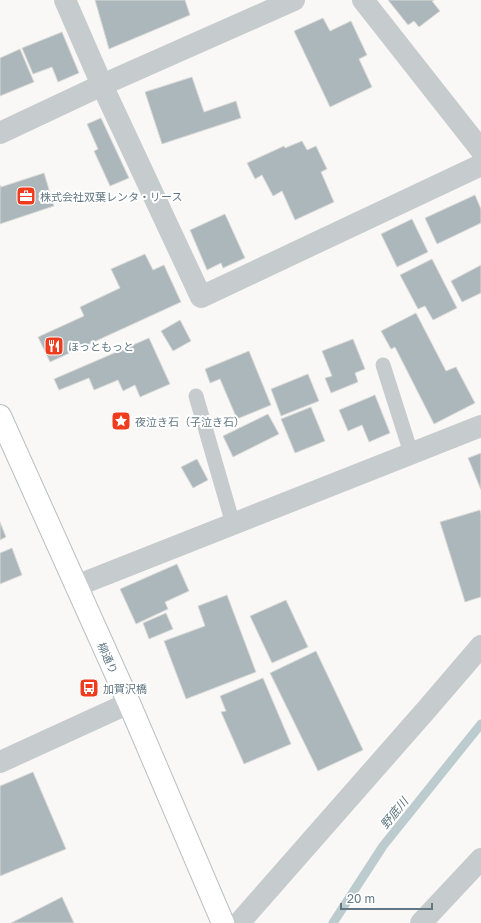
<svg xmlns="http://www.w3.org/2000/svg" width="481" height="923" font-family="'Golos Text','Noto Sans JP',sans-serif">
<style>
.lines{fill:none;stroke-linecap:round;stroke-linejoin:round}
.stream{stroke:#bccbce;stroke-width:9}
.building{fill:#acb7bb;stroke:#dadad8}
.secondary-casing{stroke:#b8bec2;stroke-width:24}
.lane{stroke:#c6cbce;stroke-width:15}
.street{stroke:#c6cbce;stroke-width:22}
.secondary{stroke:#fff;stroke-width:22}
.labels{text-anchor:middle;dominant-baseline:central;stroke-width:4;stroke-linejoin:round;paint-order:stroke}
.poi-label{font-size:11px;fill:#617783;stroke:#fff;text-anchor:start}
.street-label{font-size:11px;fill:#617783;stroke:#fff}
.water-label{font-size:12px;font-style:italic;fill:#5c777d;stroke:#fff}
</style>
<rect width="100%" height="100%" fill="#f9f8f6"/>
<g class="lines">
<polyline class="stream" points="333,923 383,846 481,724"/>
</g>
<g class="building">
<polygon points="95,0 185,0 190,15 109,49"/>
<polygon points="388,0 434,0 432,1 440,11 419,27 414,21 408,25"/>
<polygon points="323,18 330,31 351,21 367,55 359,59 372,87 330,107 294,31"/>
<polygon points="62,32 79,73 58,82 52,67 33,74 22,48"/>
<polygon points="20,49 34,82 0,96 0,58"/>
<polygon points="192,77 204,112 236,101 241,118 162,144 145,92"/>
<polygon points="101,118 129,178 110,186 94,151 98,149 87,124"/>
<polygon points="302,141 307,150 316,146 327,169 321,172 334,202 295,220 282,191 273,196 262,175 255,179 247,163 284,146 285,148"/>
<polygon points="44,173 54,206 0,224 0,185 1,187"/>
<polygon points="475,195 481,209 481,223 437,244 425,218"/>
<polygon points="225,214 245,258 223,268 221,263 207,270 190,230"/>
<polygon points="412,219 428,252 397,267 381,234"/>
<polygon points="145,254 153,270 164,265 181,302 50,362 38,337 84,316 80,307 120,288 111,269"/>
<polygon points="432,259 457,308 433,320 425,306 418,309 400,275"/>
<polygon points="481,265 481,293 462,302 451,281"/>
<polygon points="416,313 446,371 456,367 475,403 434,424 395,347 391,349 381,331"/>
<polygon points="180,320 191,341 173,351 161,331"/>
<polygon points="149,338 170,384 140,397 135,385 123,391 118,380 94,390 89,378 59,390 54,379"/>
<polygon points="353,339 365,369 355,373 358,382 331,393 325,378 332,376 322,351"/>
<polygon points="249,351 271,405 237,419 220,379 210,383 205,369"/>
<polygon points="308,374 319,401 281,416 271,389"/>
<polygon points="375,395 390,433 369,442 362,425 348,431 339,410"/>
<polygon points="311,407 325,441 295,453 281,419"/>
<polygon points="268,414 279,434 233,457 223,436"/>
<polygon points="481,453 481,490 468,458"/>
<polygon points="197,459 208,480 193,488 181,467"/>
<polygon points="480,510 481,514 481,597 465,602 440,522"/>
<polygon points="0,522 6,537 0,540"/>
<polygon points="12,548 22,575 0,584 0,553"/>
<polygon points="177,564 189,591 165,602 168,609 136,624 120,589"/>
<polygon points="227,595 256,672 186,699 164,641 205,626 198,606"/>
<polygon points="286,600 308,647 272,663 250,616"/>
<polygon points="166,613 173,629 149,639 143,623"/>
<polygon points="316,651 363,750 318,771 270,673"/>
<polygon points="263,678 291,744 244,764 221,712 226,711 220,696"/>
<polygon points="33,772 66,849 0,876 0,786"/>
<polygon points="62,897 74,923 11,923"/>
</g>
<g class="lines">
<defs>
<polyline id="secondary" points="0,416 129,703 223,923"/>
</defs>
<use href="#secondary" class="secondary-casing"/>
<g class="lane">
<polyline points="383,365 411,453"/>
<polyline points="196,396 233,524"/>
</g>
<g class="street">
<polyline points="65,0 102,85 201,297 481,165"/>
<polyline points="363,0 481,150"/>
<polyline points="0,133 102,85 294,0"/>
<polyline points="76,586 481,426"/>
<polyline points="0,762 129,703"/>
<polyline points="239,923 427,709 481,646"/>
<polyline points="421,923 481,859"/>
</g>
<use href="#secondary" class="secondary"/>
</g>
<defs>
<symbol id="office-square" viewBox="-11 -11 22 22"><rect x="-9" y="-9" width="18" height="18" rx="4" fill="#ef3c1f" stroke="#fff"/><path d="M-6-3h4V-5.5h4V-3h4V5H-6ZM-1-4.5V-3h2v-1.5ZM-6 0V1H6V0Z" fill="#fff"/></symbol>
<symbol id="restaurant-square" viewBox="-11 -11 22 22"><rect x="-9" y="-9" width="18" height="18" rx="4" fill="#ef3c1f" stroke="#fff"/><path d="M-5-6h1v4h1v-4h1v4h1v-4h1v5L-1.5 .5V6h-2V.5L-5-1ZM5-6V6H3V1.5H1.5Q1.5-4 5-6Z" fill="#fff"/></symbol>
<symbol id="sight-square" viewBox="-11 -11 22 22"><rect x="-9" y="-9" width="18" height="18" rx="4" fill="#ef3c1f" stroke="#fff"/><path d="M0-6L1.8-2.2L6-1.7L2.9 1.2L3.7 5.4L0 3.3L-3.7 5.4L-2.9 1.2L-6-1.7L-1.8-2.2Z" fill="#fff"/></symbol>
<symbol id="bus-square" viewBox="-11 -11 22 22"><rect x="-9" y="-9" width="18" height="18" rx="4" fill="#ef3c1f" stroke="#fff"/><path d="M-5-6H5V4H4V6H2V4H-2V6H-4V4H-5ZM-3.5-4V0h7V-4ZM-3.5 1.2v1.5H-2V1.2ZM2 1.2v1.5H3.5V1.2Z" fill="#fff"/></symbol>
</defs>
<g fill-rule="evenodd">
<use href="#office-square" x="15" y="185" width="22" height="22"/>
<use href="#restaurant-square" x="43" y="335" width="22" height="22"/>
<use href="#sight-square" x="110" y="410" width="22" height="22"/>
<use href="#bus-square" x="78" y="677" width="22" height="22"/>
</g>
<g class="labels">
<g class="poi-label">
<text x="40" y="196">株式会社双葉レンタ・リース</text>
<text x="68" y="346">ほっともっと</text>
<text x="135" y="421">夜泣き石（子泣き石）</text>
<text x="103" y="688">加賀沢橋</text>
</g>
<g class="street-label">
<text transform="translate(108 658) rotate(66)">柳通り</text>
</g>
<g class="water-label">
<text transform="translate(394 813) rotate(-51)">野底川</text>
</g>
</g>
<path d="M341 903v6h91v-6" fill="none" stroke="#617783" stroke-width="2"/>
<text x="347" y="903" font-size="12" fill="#617783" stroke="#ffffff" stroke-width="3" paint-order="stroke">20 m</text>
</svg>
